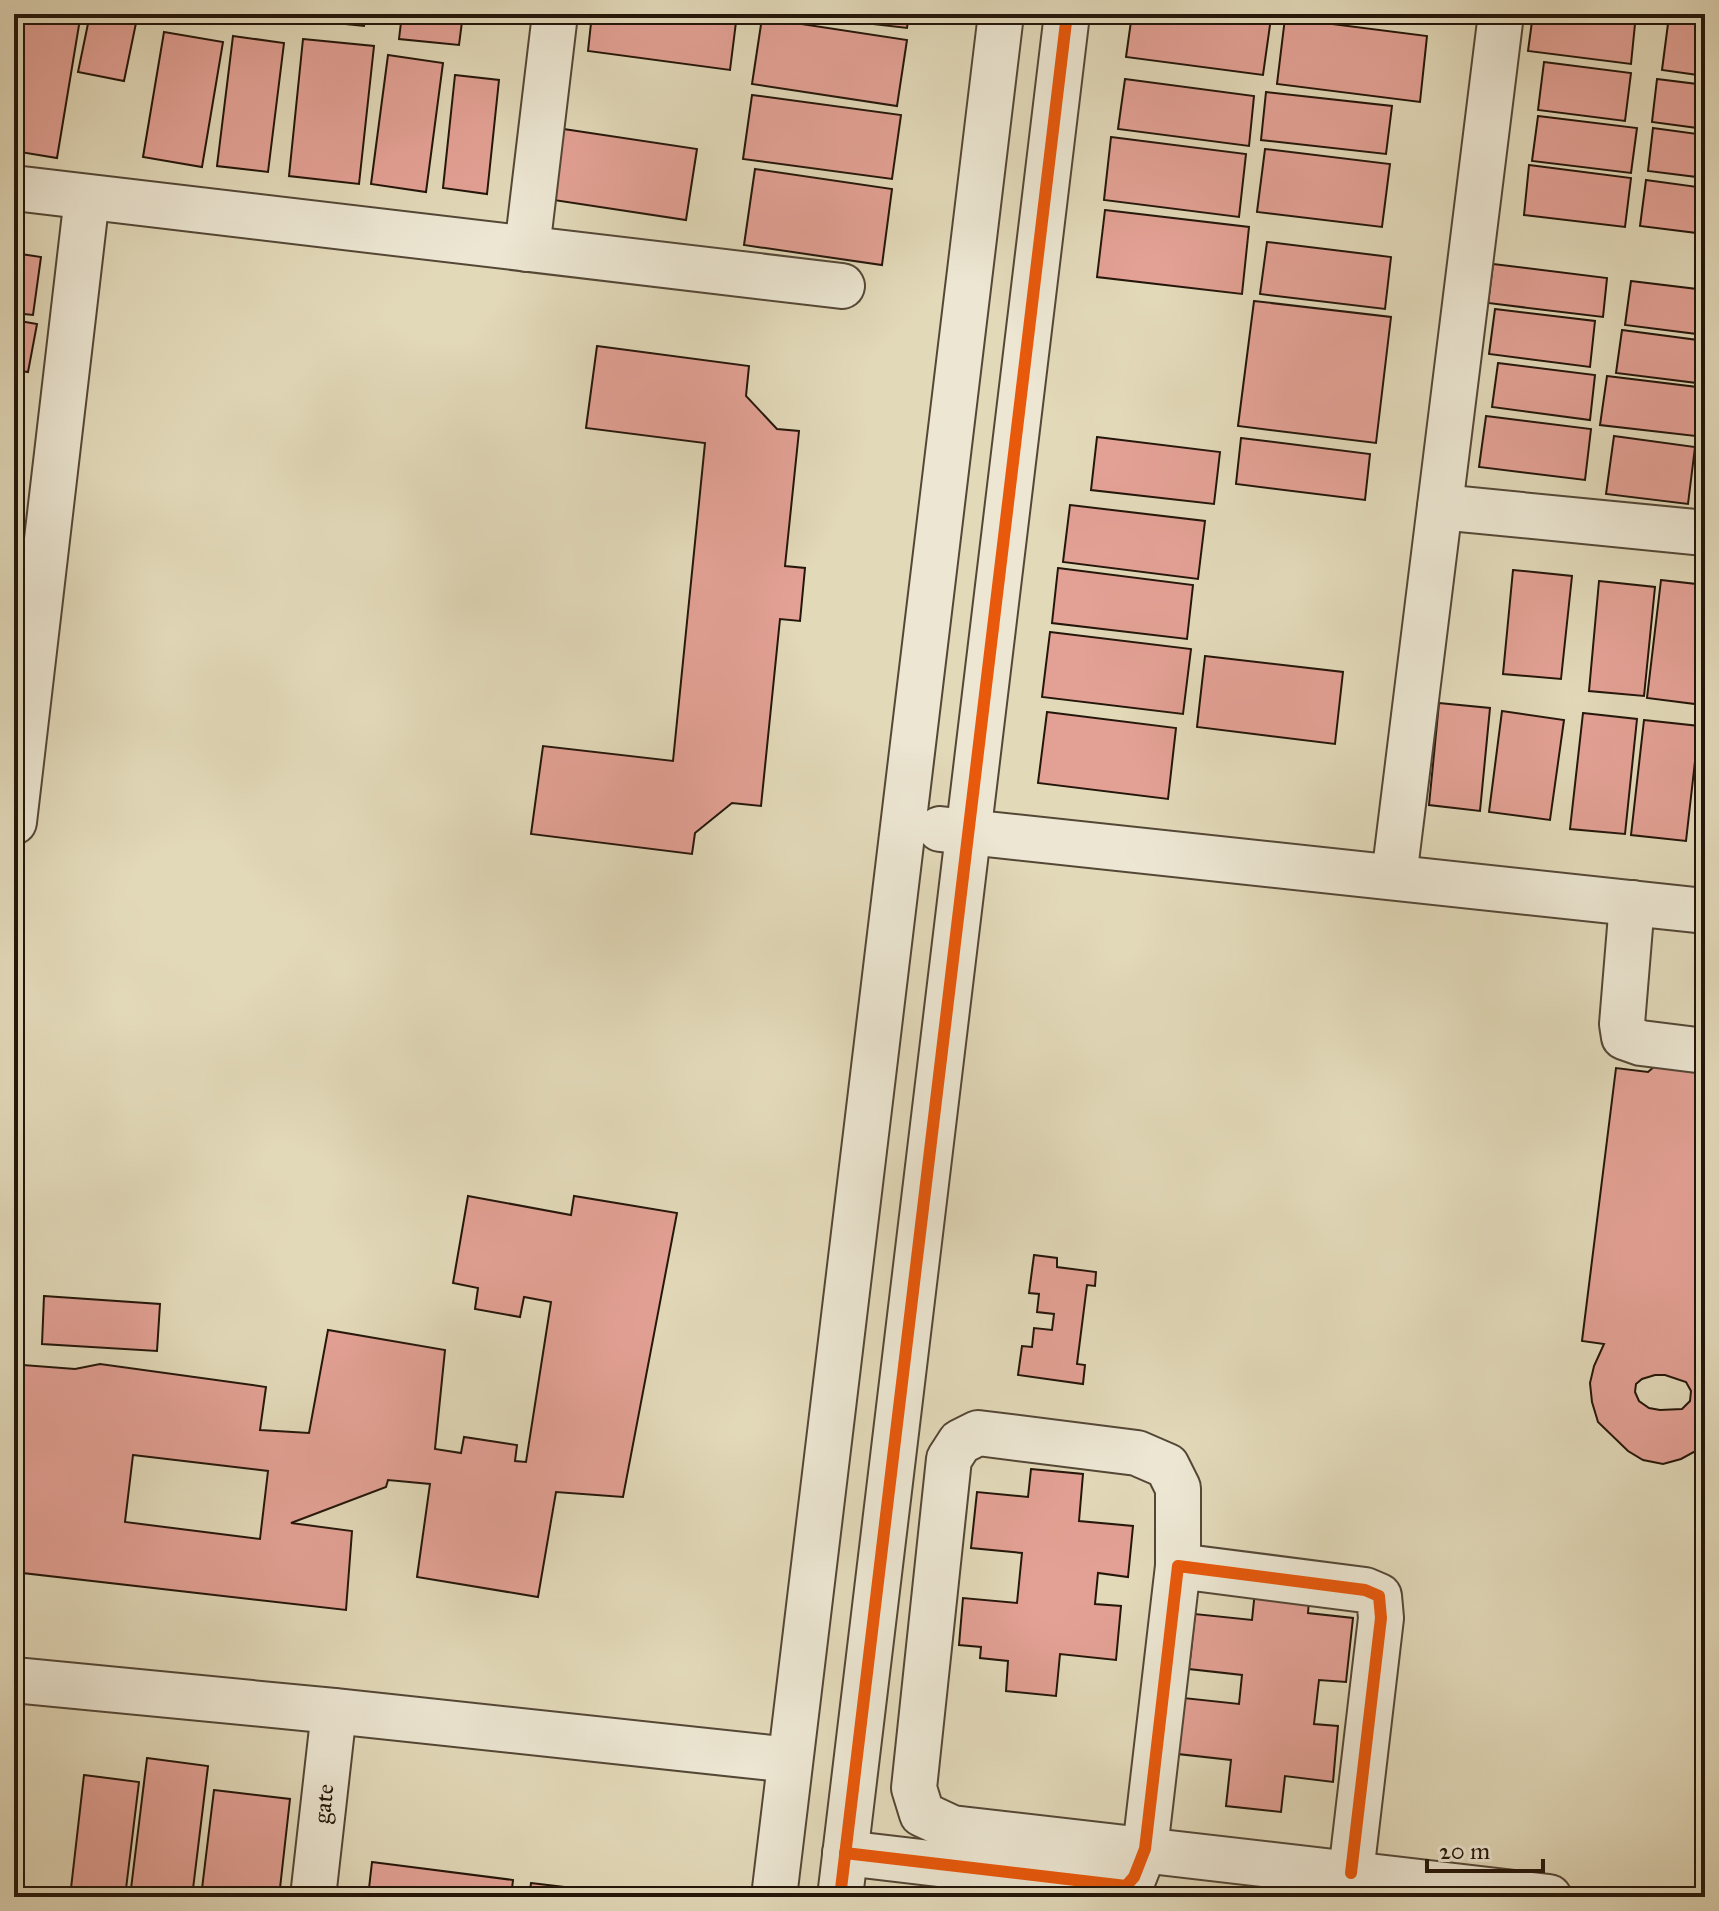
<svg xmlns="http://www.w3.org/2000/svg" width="1719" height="1911" font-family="'IM FELL Great Primer',serif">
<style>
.building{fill:#e3a195;stroke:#24160a;stroke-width:2;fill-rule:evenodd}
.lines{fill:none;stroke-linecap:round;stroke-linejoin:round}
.minor-casing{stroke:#544736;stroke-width:48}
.minor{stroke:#ece6d2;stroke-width:44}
.cycleway-casing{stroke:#ece6d2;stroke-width:17}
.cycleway{stroke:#e8590c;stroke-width:12}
.labels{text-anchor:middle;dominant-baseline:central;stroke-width:6;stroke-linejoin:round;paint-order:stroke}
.street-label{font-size:24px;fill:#24160a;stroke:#ece6d2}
</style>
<rect width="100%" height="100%" fill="#e2d9b9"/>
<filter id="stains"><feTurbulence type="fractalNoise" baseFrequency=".0025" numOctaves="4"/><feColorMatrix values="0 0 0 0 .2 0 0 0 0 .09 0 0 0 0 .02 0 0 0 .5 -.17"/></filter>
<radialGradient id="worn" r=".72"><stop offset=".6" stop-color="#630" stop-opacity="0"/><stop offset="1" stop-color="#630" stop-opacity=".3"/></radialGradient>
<g class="building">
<polygon points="14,14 49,14 80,19 57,158 14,151"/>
<polygon points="90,14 136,23 124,81 78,72"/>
<polygon points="308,14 366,14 364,26 307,20"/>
<polygon points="402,14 463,14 459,45 399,39"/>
<polygon points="592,14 737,14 730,70 588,51"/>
<polygon points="786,14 909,14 907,28"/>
<polygon points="1132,14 1239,14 1271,18 1263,75 1126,57"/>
<polygon points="1366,14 1419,14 1419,20"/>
<polygon points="1533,14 1636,14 1631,64 1528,51"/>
<polygon points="1669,16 1705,21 1705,76 1662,70"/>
<polygon points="762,18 907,40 897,106 752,84"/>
<polygon points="1285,18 1427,36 1420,102 1277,84"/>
<polygon points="164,32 223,42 202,167 143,157"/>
<polygon points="233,36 284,43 268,172 217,166"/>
<polygon points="303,39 374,46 359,184 289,176"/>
<polygon points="388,55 443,63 426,192 371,184"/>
<polygon points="1544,62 1631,73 1625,121 1538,110"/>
<polygon points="455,75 499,80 487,194 443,188"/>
<polygon points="1125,79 1254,96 1249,146 1118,129"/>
<polygon points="1657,79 1705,85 1705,129 1652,122"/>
<polygon points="1266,92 1392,106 1386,154 1261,140"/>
<polygon points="752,95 901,115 892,179 743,159"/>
<polygon points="1538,116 1637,128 1631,173 1532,161"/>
<polygon points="557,128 697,149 686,220 547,199"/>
<polygon points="1653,128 1705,135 1705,178 1648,171"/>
<polygon points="1111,137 1246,154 1239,217 1104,200"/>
<polygon points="1265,149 1390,164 1382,227 1257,212"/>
<polygon points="1529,165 1631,178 1625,227 1524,215"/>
<polygon points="755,169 892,189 882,265 744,245"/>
<polygon points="1646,180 1705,188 1705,234 1640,226"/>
<polygon points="1105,210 1249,227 1242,294 1097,277"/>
<polygon points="1267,242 1391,257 1385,309 1260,294"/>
<polygon points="14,253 41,257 33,315 14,313"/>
<polygon points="1493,264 1607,278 1603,317 1488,303"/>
<polygon points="1631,281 1705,290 1705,335 1625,325"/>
<polygon points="1254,301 1391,317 1376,443 1238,426"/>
<polygon points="1495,309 1595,321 1590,367 1489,354"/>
<polygon points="14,320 37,324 28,372 14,370"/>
<polygon points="1622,330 1705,341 1705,384 1616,373"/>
<polygon points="597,346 749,366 746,396 777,429 799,431 785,566 805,568 800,621 780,619 761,806 732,803 695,833 692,854 531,834 543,746 673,761 705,443 586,428"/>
<polygon points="1498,363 1595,375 1590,420 1492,407"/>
<polygon points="1607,376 1705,388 1704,437 1600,425"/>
<polygon points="1486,416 1591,429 1585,480 1479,467"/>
<polygon points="1614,436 1695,447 1688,504 1606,494"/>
<polygon points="1097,437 1220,452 1214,504 1091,490"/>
<polygon points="1241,438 1370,454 1365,500 1236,484"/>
<polygon points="1070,505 1205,521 1198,579 1063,562"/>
<polygon points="1058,568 1193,585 1187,639 1052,623"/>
<polygon points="1513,570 1572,576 1561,679 1503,674"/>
<polygon points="1661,580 1705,585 1703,705 1647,698"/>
<polygon points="1599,581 1655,587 1644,696 1589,691"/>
<polygon points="1050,632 1191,649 1183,714 1042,697"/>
<polygon points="1205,656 1343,672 1335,744 1197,727"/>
<polygon points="1439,703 1490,708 1480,811 1429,805"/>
<polygon points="1502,711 1564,720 1550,820 1489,812"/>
<polygon points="1047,712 1176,728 1168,799 1038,783"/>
<polygon points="1583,713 1637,719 1625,834 1570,829"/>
<polygon points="1644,720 1699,726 1686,841 1631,835"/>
<path d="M 1705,1062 L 1705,1446 L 1681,1459 L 1663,1464 L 1643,1460 L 1628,1451 L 1598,1422 L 1592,1402 L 1590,1383 L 1594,1366 L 1604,1344 L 1582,1341 L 1616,1068 L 1648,1072 L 1656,1065 ZM 1655,1375 L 1665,1375 L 1686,1382 L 1691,1391 L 1690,1401 L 1682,1409 L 1660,1410 L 1649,1408 L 1639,1401 L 1635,1392 L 1636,1384 L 1642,1379 Z"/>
<path d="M 468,1196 L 571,1215 L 574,1196 L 677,1213 L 623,1497 L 556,1492 L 538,1597 L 417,1577 L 430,1484 L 388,1480 L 386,1487 L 291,1523 L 352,1531 L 346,1610 L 14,1572 L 14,1391 L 23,1365 L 75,1369 L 100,1364 L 266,1387 L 260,1430 L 309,1433 L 328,1330 L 445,1350 L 435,1449 L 461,1453 L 464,1437 L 517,1445 L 515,1461 L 526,1462 L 551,1302 L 524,1297 L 520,1317 L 475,1309 L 478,1288 L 453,1283 ZM 133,1455 L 268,1471 L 260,1539 L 125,1522 Z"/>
<polygon points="1034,1255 1057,1258 1057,1267 1096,1272 1095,1286 1087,1285 1077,1364 1085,1365 1083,1384 1018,1375 1022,1346 1032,1347 1034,1328 1052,1330 1054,1314 1037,1312 1039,1294 1029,1293"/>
<polygon points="44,1296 160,1304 157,1351 42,1344"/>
<polygon points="1031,1469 1083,1474 1079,1521 1133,1526 1128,1577 1098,1573 1095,1604 1121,1606 1116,1660 1060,1654 1056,1696 1006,1691 1008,1661 980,1658 981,1647 959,1645 963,1598 1017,1603 1022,1553 971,1548 977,1492 1028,1497"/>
<polygon points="1256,1581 1310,1587 1308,1613 1353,1618 1346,1682 1319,1680 1314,1724 1338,1726 1333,1782 1285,1776 1281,1812 1226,1806 1231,1760 1178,1754 1184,1698 1239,1704 1242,1675 1189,1669 1195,1614 1252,1620"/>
<polygon points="147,1758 208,1766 192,1897 130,1897"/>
<polygon points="84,1775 139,1782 125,1897 70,1897"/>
<polygon points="214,1790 290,1799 279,1897 201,1897"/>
<polygon points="372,1862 513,1880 511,1897 368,1897"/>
<polygon points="531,1883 648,1897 529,1897"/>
</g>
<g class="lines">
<defs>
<g id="minor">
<polyline points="14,188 842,286"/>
<polyline points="527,249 555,14"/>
<polyline points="1440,507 1705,533"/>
<polyline points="14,822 87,197"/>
<polyline points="940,829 1705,911"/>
<polyline points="1394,877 1501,14"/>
<polyline points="1632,903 1622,1024 1624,1037 1641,1043 1705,1051"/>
<polyline points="1178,1566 1178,1488 1167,1466 1137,1453 978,1433 960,1442 949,1459 914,1788 922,1814 952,1828 1549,1897"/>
<polyline points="14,1680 334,1711 790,1760"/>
<polyline points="845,1853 1126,1886 1134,1877 1145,1849 1178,1566 1365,1590 1379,1596 1381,1618 1351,1873"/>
<path id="s1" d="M 313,1897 L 334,1711"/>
<polyline points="774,1897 1001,14"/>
<polyline points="840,1897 1067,14"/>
</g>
</defs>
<use href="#minor" class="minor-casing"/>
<use href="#minor" class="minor"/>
<defs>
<g id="cycleway">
<polyline points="845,1853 1126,1886 1134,1877 1145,1849 1178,1566 1365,1590 1379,1596 1381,1618 1351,1873"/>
<polyline points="840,1897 1067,14"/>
</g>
</defs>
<use href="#cycleway" class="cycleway-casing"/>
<use href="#cycleway" class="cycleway"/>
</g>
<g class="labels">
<g class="street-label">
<text stroke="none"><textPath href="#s1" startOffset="94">gate</textPath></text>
</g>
</g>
<rect width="1719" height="1911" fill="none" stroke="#e2d9b9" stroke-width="48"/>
<rect x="16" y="16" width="1687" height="1879" fill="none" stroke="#24160a" stroke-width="4"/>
<rect x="24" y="24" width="1671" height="1863" fill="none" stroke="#24160a" stroke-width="2"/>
<path d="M1427 1859v12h116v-12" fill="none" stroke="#24160a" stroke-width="4"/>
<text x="1439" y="1859" font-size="24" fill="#24160a" stroke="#ece6d2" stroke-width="6" paint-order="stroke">20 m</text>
<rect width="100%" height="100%" filter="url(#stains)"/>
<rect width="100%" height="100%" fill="url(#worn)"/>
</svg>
